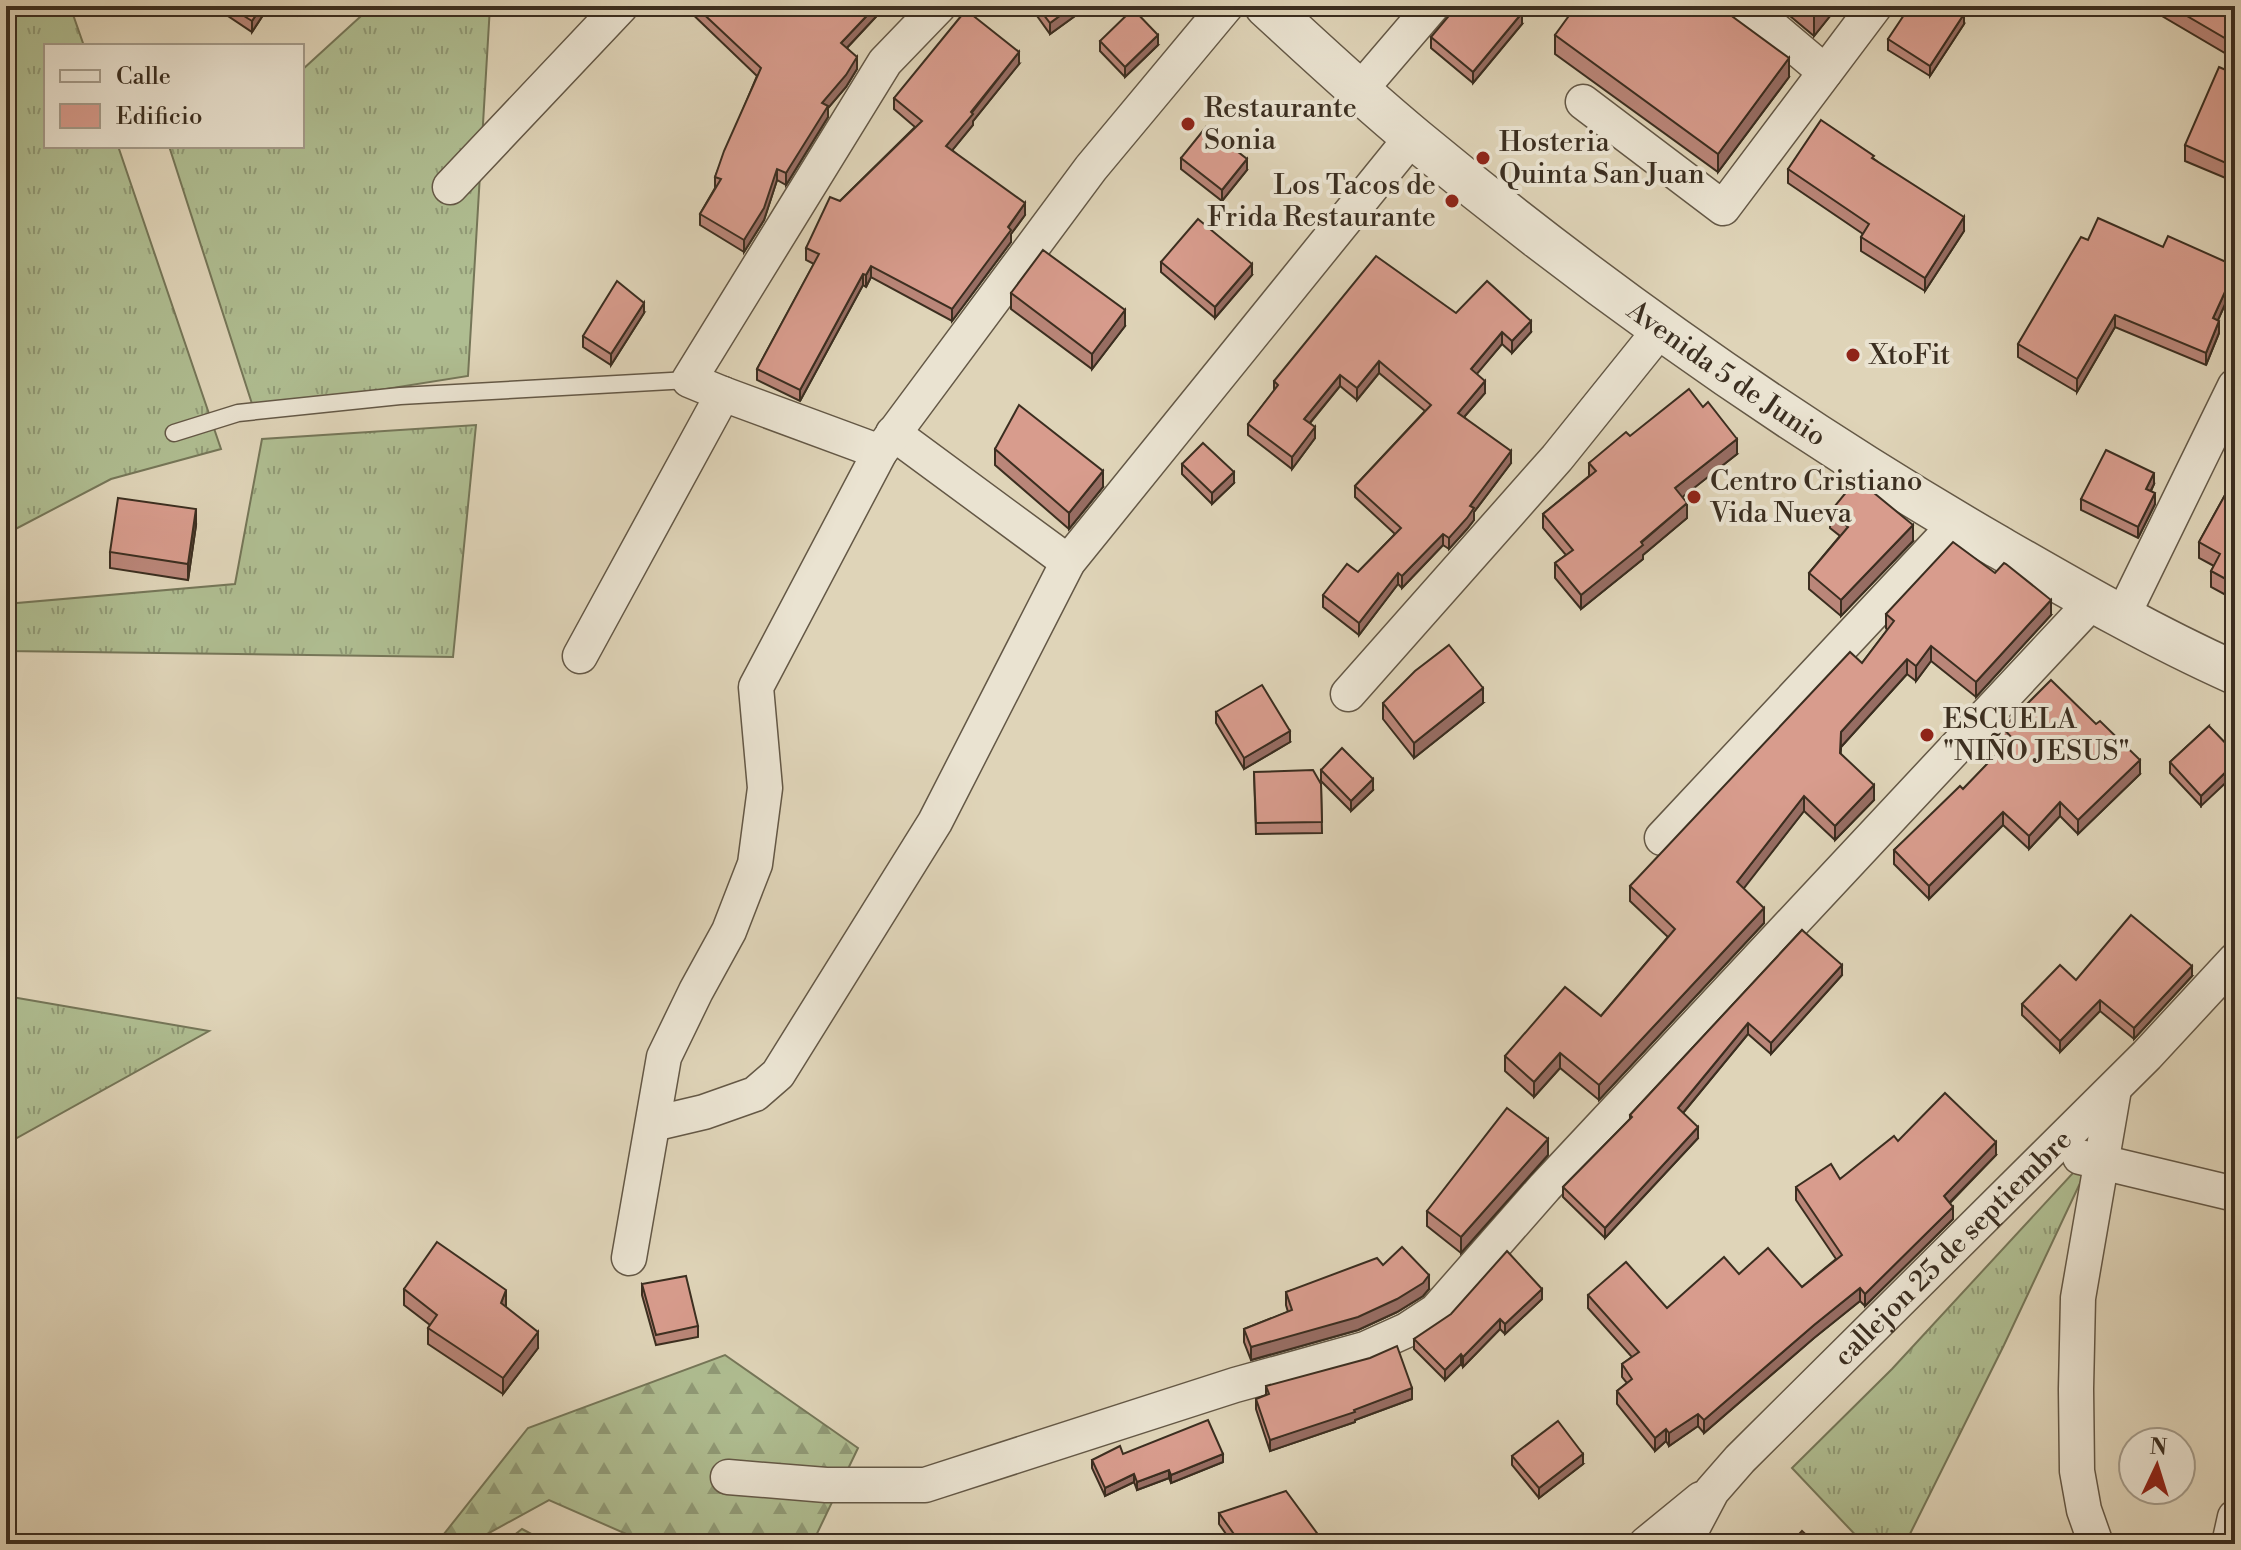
<svg xmlns="http://www.w3.org/2000/svg" width="2241" height="1550" font-family="'Libre Bodoni',serif">
<style>
.grass{fill:url(#grass-tufts);stroke:#757658;stroke-width:2}
.forest{fill:url(#forest-firs);stroke:#757658;stroke-width:2}
.lines{fill:none;stroke-linecap:round;stroke-linejoin:round}
.service-casing{stroke:#645846;stroke-width:19}
.minor-casing{stroke:#645846;stroke-width:37}
.tertiary-casing{stroke:#645846;stroke-width:45}
.service{stroke:#eae3d1;stroke-width:16}
.minor{stroke:#eae3d1;stroke-width:34}
.tertiary{stroke:#eae3d1;stroke-width:42}
.wall{fill:#ba8679;stroke:#3b2e20;stroke-width:2}
.shaded-wall{fill:#976d63;stroke:#3b2e20;stroke-width:2}
.building{fill:#d89c8d;stroke:#3b2e20;stroke-width:2}
.poi-dot{fill:#8f2418;stroke:#eae3d1;stroke-width:3}
.labels{text-anchor:middle;dominant-baseline:central;stroke-width:8;stroke-linejoin:round;paint-order:stroke}
.poi-label{font-size:28px;fill:#3b2e20;stroke:#eae3d1;text-anchor:start}
.street-label{font-size:28px;fill:#3b2e20;stroke:#eae3d1}
</style>
<defs>
<pattern id="grass-tufts" width="24" height="20" patternUnits="userSpaceOnUse" patternTransform="scale(2)"><rect width="24" height="20" fill="#afbd91"/><path d="M3 7l-1-3M5 7V3M7 7l1-3M15 17l-1-3M17 17v-4M19 17l1-3" fill="none" stroke="#909a76"/></pattern>
<pattern id="forest-firs" width="22" height="20" patternUnits="userSpaceOnUse" patternTransform="scale(2)"><rect width="22" height="20" fill="#afbd91"/><path d="M5 1l3.5 6h-7zM16 11l3.5 6h-7z" fill="#909a76"/></pattern>
</defs>
<rect width="100%" height="100%" fill="#dfd4b8"/>
<filter id="stains"><feTurbulence type="fractalNoise" baseFrequency=".0025" numOctaves="4"/><feColorMatrix values="0 0 0 0 .2 0 0 0 0 .09 0 0 0 0 .02 0 0 0 .5 -.17"/></filter>
<radialGradient id="worn" r=".72"><stop offset=".6" stop-color="#630" stop-opacity="0"/><stop offset="1" stop-color="#630" stop-opacity=".3"/></radialGradient>
<g class="grass">
<polygon points="6,6 70,6 84,46 46,46 46,146 118,146 221,449 111,479 6,534"/>
<polygon points="372,6 490,6 468,376 254,410 169,146 302,146 302,70"/>
<polygon points="476,425 453,657 6,651 6,604 235,584 262,439"/>
<polygon points="6,996 209,1031 6,1144"/>
<polygon points="2097,1147 2004,1345 1905,1544 1864,1544 1792,1468 1892,1369"/>
<polygon points="522,1529 550,1544 503,1544"/>
</g>
<polygon class="forest" points="725,1355 858,1448 812,1544 649,1544 549,1500 469,1544 436,1544 528,1428"/>
<g class="lines">
<defs>
<polyline id="service" points="174,433 238,413 400,396 689,380"/>
<g id="minor">
<polyline points="1747,6 1825,72"/>
<polyline points="1360,90 1432,6"/>
<polyline points="1583,102 1723,208 1875,6"/>
<polyline points="450,187 621,6"/>
<polyline points="893,433 1068,562"/>
<polyline points="880,452 723,394 689,380 885,62 939,6"/>
<polyline points="2122,617 2235,386"/>
<polyline points="580,656 723,394"/>
<polyline points="1348,694 1557,458 1660,330"/>
<polyline points="1662,838 1957,523"/>
<polyline points="653,1124 704,1112 755,1094 778,1074 935,822 1068,562 1412,137"/>
<polyline points="2080,1157 2235,1194"/>
<polyline points="629,1258 664,1057 696,991 729,931 755,864 765,788 756,687 880,452 1091,168 1226,6"/>
<polyline points="728,1477 826,1485 925,1485 1235,1385 1365,1349 1407,1330 1436,1311 1545,1187 2093,601"/>
<polyline points="1646,1544 1701,1499"/>
<path id="s1" d="M 1684,1544 L 1712,1491 L 1740,1459 L 2147,1055 L 2235,960"/>
<polyline points="2096,1544 2084,1510 2077,1471 2076,1389 2078,1298 2114,1089"/>
<polyline points="2229,1544 2235,1517"/>
</g>
<g id="tertiary">
<path id="s2" d="M 1266,6 C 1315,51 1364,97 1415,139 C 1597,290 1790,426 1995,545 C 2073,590 2152,636 2235,673"/>
</g>
</defs>
<use href="#service" class="service-casing"/>
<use href="#minor" class="minor-casing"/>
<use href="#tertiary" class="tertiary-casing"/>
<use href="#service" class="service"/>
<use href="#minor" class="minor"/>
<use href="#tertiary" class="tertiary"/>
</g>
<g class="wall">
<polygon points="213,6 269,6 252,32"/>
<polygon points="291,6 308,6 298,15"/>
<polygon points="684,6 886,6 847,48 857,69 846,87 828,108 828,117 786,185 777,180 764,220 744,252 700,225 700,214 715,188 715,177 757,76"/>
<polygon points="1030,6 1086,6 1086,8 1050,34"/>
<polygon points="1778,6 1838,6 1814,36"/>
<polygon points="2145,6 2235,6 2235,59"/>
<polygon points="1522,24 1473,83 1431,48 1431,37"/>
<polygon points="1964,24 1930,76 1888,50 1888,39"/>
<polygon points="1555,35 1789,77 1718,172 1555,54"/>
<polygon points="1100,41 1158,45 1125,77 1100,51"/>
<polygon points="1019,64 973,121 973,125 952,150 1025,215 1011,234 1011,242 952,321 871,277 866,287 863,285 800,401 757,380 757,369 814,264 806,260 806,248 840,201 915,127 894,109 894,98"/>
<polygon points="2235,74 2235,182 2185,161 2185,145"/>
<polygon points="1181,158 1247,170 1222,201 1181,169"/>
<polygon points="1874,159 1964,231 1925,291 1861,251 1861,237 1863,234 1788,183 1788,169"/>
<polygon points="2088,240 2163,247 2235,266 2235,282 2218,320 2219,333 2206,365 2115,327 2077,392 2018,357 2018,344"/>
<polygon points="1161,262 1252,275 1215,318 1161,272"/>
<polygon points="1011,293 1125,326 1092,369 1011,309"/>
<polygon points="644,313 611,365 583,347 583,336"/>
<polygon points="1456,313 1531,332 1512,353 1502,344 1476,374 1485,393 1464,417 1511,463 1474,512 1474,520 1467,529 1449,549 1443,545 1402,588 1398,584 1359,635 1323,607 1323,595 1358,572 1395,534 1355,497 1355,486 1425,411 1379,373 1357,400 1340,386 1310,423 1315,438 1292,469 1248,435 1248,424 1274,391 1274,381"/>
<polygon points="1630,436 1737,454 1682,497 1687,518 1643,555 1643,559 1581,609 1555,578 1555,563 1566,555 1543,528 1543,514 1589,476 1589,463"/>
<polygon points="995,449 1103,487 1069,529 995,465"/>
<polygon points="1182,464 1234,483 1212,504 1182,474"/>
<polygon points="2235,477 2235,600 2211,587 2211,571 2214,566 2199,558 2199,542"/>
<polygon points="2154,484 2151,491 2155,504 2138,538 2081,510 2081,499"/>
<polygon points="1830,512 1913,541 1841,616 1809,589 1809,573 1840,536 1830,528"/>
<polygon points="196,525 188,580 110,568 110,552"/>
<polygon points="1886,614 2051,615 1976,697 1931,661 1916,681 1907,674 1841,747 1840,754 1874,800 1835,840 1804,811 1743,888 1764,923 1599,1100 1560,1068 1534,1097 1505,1071 1505,1056 1601,1016 1668,937 1630,901 1630,886 1862,663 1887,630 1886,628"/>
<polygon points="1383,703 1483,703 1414,758 1383,719"/>
<polygon points="1216,712 1290,742 1244,769 1216,723"/>
<polygon points="2209,726 2201,806 2170,773 2170,762"/>
<polygon points="2003,728 2140,774 2078,834 2060,816 2029,849 2003,825 1929,899 1894,864 1894,850 1963,789 2006,745 2003,742"/>
<polygon points="1321,770 1373,790 1351,811 1321,781"/>
<polygon points="1254,772 1321,784 1322,833 1256,834"/>
<polygon points="1802,930 1842,975 1771,1054 1748,1034 1683,1113 1698,1138 1605,1238 1563,1197 1563,1187 1630,1119 1630,1115"/>
<polygon points="2192,976 2134,1039 2100,1011 2060,1052 2022,1015 2022,1004 2076,980"/>
<polygon points="1898,1141 1996,1155 1950,1203 1953,1219 1865,1306 1860,1301 1814,1338 1704,1433 1698,1426 1669,1446 1666,1441 1655,1451 1617,1404 1617,1391 1627,1383 1622,1377 1622,1364 1632,1357 1588,1308 1588,1295 1667,1308 1739,1274 1802,1287 1836,1259 1796,1200 1796,1187 1840,1179"/>
<polygon points="1548,1155 1461,1253 1427,1226 1427,1211"/>
<polygon points="1383,1265 1429,1289 1423,1296 1397,1312 1358,1330 1251,1360 1244,1342 1244,1329 1288,1312 1286,1305 1286,1292"/>
<polygon points="642,1284 698,1326 698,1337 656,1345 642,1295"/>
<polygon points="404,1289 506,1305 506,1307 538,1348 503,1394 428,1344 428,1328 430,1325 404,1305"/>
<polygon points="1542,1299 1505,1334 1500,1329 1463,1367 1461,1364 1445,1380 1414,1349 1414,1339"/>
<polygon points="1266,1386 1412,1399 1355,1420 1355,1422 1270,1451 1256,1409 1256,1399 1266,1395"/>
<polygon points="1123,1454 1223,1462 1171,1483 1169,1478 1137,1490 1134,1482 1105,1496 1092,1468 1092,1460"/>
<polygon points="1512,1456 1583,1464 1539,1498 1512,1465"/>
<polygon points="1219,1513 1325,1544 1233,1544 1219,1524"/>
</g>
<g class="shaded-wall">
<polygon points="262,6 269,6 252,32 252,21"/>
<polygon points="298,6 308,6 298,15"/>
<polygon points="876,6 886,6 841,54 841,43"/>
<polygon points="1073,6 1086,6 1086,8 1050,34 1050,23"/>
<polygon points="1822,6 1838,6 1814,36 1814,16"/>
<polygon points="1522,13 1522,24 1473,83 1473,72"/>
<polygon points="1964,14 1964,24 1930,76 1930,66"/>
<polygon points="1158,35 1158,45 1125,77 1125,67"/>
<polygon points="1019,52 1019,64 973,121 973,125 946,158 946,146"/>
<polygon points="857,57 857,69 846,87 828,108 828,117 786,185 786,173 822,103"/>
<polygon points="1789,58 1789,77 1718,172 1718,154"/>
<polygon points="1247,159 1247,170 1222,201 1222,190"/>
<polygon points="777,169 777,180 764,220 744,252 744,240"/>
<polygon points="1025,203 1025,215 1011,234 1011,242 952,321 952,309"/>
<polygon points="1964,217 1964,231 1925,291 1925,278"/>
<polygon points="1252,264 1252,275 1215,318 1215,307"/>
<polygon points="871,266 871,277 866,287 866,275"/>
<polygon points="2235,270 2235,282 2213,331 2213,318"/>
<polygon points="863,274 863,285 800,401 800,390"/>
<polygon points="644,303 644,313 611,365 611,354"/>
<polygon points="1125,310 1125,326 1092,369 1092,354"/>
<polygon points="2115,315 2115,327 2077,392 2077,379"/>
<polygon points="1531,321 1531,332 1512,353 1512,341"/>
<polygon points="2219,321 2219,333 2206,365 2206,353"/>
<polygon points="1502,332 1502,344 1471,381 1471,369"/>
<polygon points="1379,361 1379,373 1357,400 1357,388"/>
<polygon points="1340,375 1340,386 1304,430 1304,419"/>
<polygon points="1485,381 1485,393 1458,424 1458,413"/>
<polygon points="1315,427 1315,438 1292,469 1292,457"/>
<polygon points="1737,439 1737,454 1675,503 1675,488"/>
<polygon points="1511,451 1511,463 1474,512 1474,520 1467,529 1449,549 1449,538 1470,506"/>
<polygon points="1103,471 1103,487 1069,529 1069,513"/>
<polygon points="1234,472 1234,483 1212,504 1212,493"/>
<polygon points="2154,473 2154,484 2146,500 2146,489"/>
<polygon points="2155,493 2155,504 2138,538 2138,527"/>
<polygon points="1687,503 1687,518 1643,555 1643,559 1581,609 1581,595"/>
<polygon points="196,509 196,525 188,580 188,564"/>
<polygon points="1913,525 1913,541 1841,616 1841,600"/>
<polygon points="1443,534 1443,545 1402,588 1402,576"/>
<polygon points="1398,573 1398,584 1359,635 1359,623"/>
<polygon points="2051,600 2051,615 1976,697 1976,682"/>
<polygon points="1931,646 1931,661 1916,681 1916,666"/>
<polygon points="1907,659 1907,674 1841,747 1840,768 1841,732"/>
<polygon points="1483,688 1483,703 1414,758 1414,743"/>
<polygon points="1290,731 1290,742 1244,769 1244,758"/>
<polygon points="2140,760 2140,774 2078,834 2078,820"/>
<polygon points="2235,763 2235,774 2201,806 2201,796"/>
<polygon points="1373,779 1373,790 1351,811 1351,801"/>
<polygon points="1874,785 1874,800 1835,840 1835,826"/>
<polygon points="1804,796 1804,811 1737,897 1737,882"/>
<polygon points="2060,802 2060,816 2029,849 2029,836"/>
<polygon points="2003,812 2003,825 1929,899 1929,886"/>
<polygon points="1764,908 1764,923 1599,1100 1599,1085"/>
<polygon points="1842,965 1842,975 1771,1054 1771,1043"/>
<polygon points="2192,966 2192,976 2134,1039 2134,1028"/>
<polygon points="2100,1000 2100,1011 2060,1052 2060,1041"/>
<polygon points="1748,1023 1748,1034 1678,1119 1678,1108"/>
<polygon points="1560,1053 1560,1068 1534,1097 1534,1082"/>
<polygon points="1698,1127 1698,1138 1605,1238 1605,1228"/>
<polygon points="1548,1139 1548,1155 1461,1253 1461,1237"/>
<polygon points="1996,1142 1996,1155 1944,1208 1944,1196"/>
<polygon points="1953,1207 1953,1219 1865,1306 1865,1294"/>
<polygon points="1429,1275 1429,1289 1423,1296 1397,1312 1358,1330 1251,1360 1251,1347"/>
<polygon points="1860,1288 1860,1301 1814,1338 1704,1433 1704,1420 1814,1325"/>
<polygon points="1542,1289 1542,1299 1505,1334 1505,1324"/>
<polygon points="506,1290 506,1305 501,1319 501,1303"/>
<polygon points="1500,1319 1500,1329 1463,1367 1463,1357"/>
<polygon points="538,1332 538,1348 503,1394 503,1378"/>
<polygon points="1461,1354 1461,1364 1445,1380 1445,1370"/>
<polygon points="1412,1388 1412,1399 1355,1420 1355,1422 1270,1451 1270,1440"/>
<polygon points="1698,1414 1698,1426 1669,1446 1669,1433"/>
<polygon points="1666,1429 1666,1441 1655,1451 1655,1438"/>
<polygon points="1223,1454 1223,1462 1171,1483 1171,1475"/>
<polygon points="1583,1454 1583,1464 1539,1498 1539,1488"/>
<polygon points="1169,1470 1169,1478 1137,1490 1137,1482"/>
<polygon points="1134,1474 1134,1482 1105,1496 1105,1488"/>
</g>
<g class="building">
<polygon points="228,6 262,6 252,21"/>
<polygon points="695,6 876,6 841,43 857,57 846,75 822,103 828,106 786,173 777,169 764,208 744,240 700,214 721,179 715,177 724,151 761,68"/>
<polygon points="1037,6 1073,6 1050,23"/>
<polygon points="1457,6 1513,6 1522,13 1473,72 1431,37"/>
<polygon points="1576,6 1718,6 1789,58 1718,154 1555,35"/>
<polygon points="1802,6 1822,6 1814,16"/>
<polygon points="1910,6 1952,6 1964,14 1930,66 1888,39"/>
<polygon points="2170,6 2235,6 2235,44"/>
<polygon points="1133,9 1158,35 1125,67 1100,41"/>
<polygon points="966,10 1019,52 971,112 973,114 946,146 1025,203 1008,227 1011,230 952,309 871,266 866,275 863,274 800,390 757,369 819,254 806,248 830,197 840,201 922,121 894,98"/>
<polygon points="2219,67 2235,74 2235,167 2185,145"/>
<polygon points="1821,120 1874,156 1872,158 1964,217 1925,278 1861,237 1869,224 1788,169"/>
<polygon points="1206,127 1247,159 1222,190 1181,158"/>
<polygon points="2098,218 2163,247 2168,236 2235,266 2235,270 2213,318 2219,321 2206,353 2115,315 2077,379 2018,344 2081,237 2088,240"/>
<polygon points="1198,219 1252,264 1215,307 1161,262"/>
<polygon points="1043,250 1125,310 1092,354 1011,293"/>
<polygon points="1376,256 1456,313 1487,281 1531,321 1512,341 1502,332 1471,369 1485,381 1458,413 1511,451 1470,506 1474,508 1467,518 1449,538 1443,534 1402,576 1398,573 1359,623 1323,595 1347,564 1358,572 1401,528 1355,486 1431,405 1379,361 1357,388 1340,375 1304,419 1315,427 1292,457 1248,424 1278,385 1274,381"/>
<polygon points="617,281 644,303 611,354 583,336"/>
<polygon points="1689,389 1703,407 1708,402 1737,439 1675,488 1687,503 1641,542 1643,545 1581,595 1555,563 1573,550 1543,514 1596,471 1589,463 1626,432 1630,436"/>
<polygon points="1019,405 1103,471 1069,513 995,449"/>
<polygon points="1203,443 1234,472 1212,493 1182,464"/>
<polygon points="2106,450 2154,473 2146,489 2155,493 2138,527 2081,499"/>
<polygon points="2235,477 2235,584 2211,571 2220,554 2199,542"/>
<polygon points="1857,479 1913,525 1841,600 1809,573 1848,527 1830,512"/>
<polygon points="118,498 196,509 188,564 110,552"/>
<polygon points="1953,542 1995,573 2004,563 2006,564 2051,600 1976,682 1931,646 1916,666 1907,659 1841,732 1840,753 1874,785 1835,826 1804,796 1737,882 1764,908 1599,1085 1560,1053 1534,1082 1505,1056 1565,987 1601,1016 1675,929 1630,886 1850,652 1862,663 1894,621 1886,614"/>
<polygon points="1449,645 1483,688 1414,743 1383,703 1415,671"/>
<polygon points="2051,680 2096,724 2100,721 2140,760 2078,820 2060,802 2029,836 2003,812 1929,886 1894,850 1960,786 1963,789 2012,738 2003,728"/>
<polygon points="1262,685 1290,731 1244,758 1216,712"/>
<polygon points="2209,726 2235,753 2235,763 2201,796 2170,762"/>
<polygon points="1342,748 1373,779 1351,801 1321,770"/>
<polygon points="1313,770 1321,784 1322,822 1256,823 1254,772"/>
<polygon points="2131,915 2192,966 2134,1028 2100,1000 2060,1041 2022,1004 2060,965 2076,980"/>
<polygon points="1802,930 1842,965 1771,1043 1748,1023 1678,1108 1698,1127 1605,1228 1563,1187 1632,1117 1630,1115"/>
<polygon points="1945,1093 1996,1142 1944,1196 1953,1207 1865,1294 1860,1288 1814,1325 1704,1420 1698,1414 1669,1433 1666,1429 1655,1438 1617,1391 1632,1379 1622,1364 1639,1352 1588,1295 1626,1262 1667,1308 1724,1257 1739,1274 1768,1248 1802,1287 1842,1255 1796,1187 1831,1164 1840,1179 1894,1136 1898,1141"/>
<polygon points="1507,1108 1548,1139 1461,1237 1427,1211"/>
<polygon points="437,1242 506,1290 501,1303 538,1332 503,1378 428,1328 437,1315 404,1289"/>
<polygon points="1402,1247 1429,1275 1423,1283 1397,1299 1358,1317 1251,1347 1244,1329 1292,1310 1286,1292 1377,1258 1383,1265"/>
<polygon points="1507,1251 1542,1289 1505,1324 1500,1319 1463,1357 1461,1354 1445,1370 1414,1339 1451,1314"/>
<polygon points="686,1276 698,1326 656,1335 642,1284"/>
<polygon points="1397,1346 1412,1388 1354,1410 1355,1412 1270,1440 1256,1399 1269,1394 1266,1386 1370,1358"/>
<polygon points="1208,1420 1223,1454 1171,1475 1169,1470 1137,1482 1134,1474 1105,1488 1092,1460 1120,1446 1123,1454"/>
<polygon points="1558,1421 1583,1454 1539,1488 1512,1456"/>
<polygon points="1286,1491 1325,1544 1241,1544 1219,1513"/>
<polygon points="1802,1531 1816,1544 1790,1544"/>
</g>
<g class="poi-dot">
<circle cx="1188" cy="124" r="8"/>
<circle cx="1483" cy="158" r="8"/>
<circle cx="1452" cy="201" r="8"/>
<circle cx="1853" cy="355" r="8"/>
<circle cx="1694" cy="497" r="8"/>
<circle cx="1927" cy="735" r="8"/>
</g>
<g class="labels">
<g class="poi-label">
<text x="1204" y="108">Restaurante<tspan x="1204" dy="32">Sonia</tspan></text>
<text x="1499" y="142">Hosteria<tspan x="1499" dy="32">Quinta San Juan</tspan></text>
<text x="1436" y="185" text-anchor="end">Los Tacos de<tspan x="1436" dy="32">Frida Restaurante</tspan></text>
<text x="1869" y="355">XtoFit</text>
<text x="1710" y="481">Centro Cristiano<tspan x="1710" dy="32">Vida Nueva</tspan></text>
<text x="1943" y="719">ESCUELA<tspan x="1943" dy="32">"NIÑO JESUS"</tspan></text>
</g>
<g class="street-label">
<text stroke="none"><textPath href="#s2" startOffset="590">Avenida 5 de Junio</textPath></text>
<text stroke="none"><textPath href="#s1" startOffset="402">callejon 25 de septiembre</textPath></text>
</g>
</g>
<rect width="2241" height="1550" fill="none" stroke="#dfd4b8" stroke-width="32"/>
<rect x="8" y="8" width="2225" height="1534" fill="none" stroke="#3b2e20" stroke-width="4"/>
<rect x="16" y="16" width="2209" height="1518" fill="none" stroke="#3b2e20" stroke-width="2"/>
<rect x="44" y="44" width="260" height="104" fill="#eae3d1" stroke="#a49b8a" stroke-width="2"/>
<rect x="60" y="70" width="40" height="12" fill="#eae3d1" stroke="#a49b8a" stroke-width="2"/>
<text x="116" y="84" font-size="24" fill="#3b2e20">Calle</text>
<rect x="60" y="104" width="40" height="24" fill="#d89c8d" stroke="#a49b8a" stroke-width="2"/>
<text x="116" y="124" font-size="24" fill="#3b2e20">Edificio</text>
<g transform="translate(2157 1466) rotate(4)"><circle r="38" fill="#eae3d1" stroke="#a49b8a" stroke-width="2"/>
<path d="M0-6L14 30L0 20L-14 30Z" fill="#8f2418"/>
<text y="-12" font-size="22" font-weight="bold" text-anchor="middle" fill="#3b2e20">N</text>
</g>
<rect width="100%" height="100%" filter="url(#stains)"/>
<rect width="100%" height="100%" fill="url(#worn)"/>
</svg>
